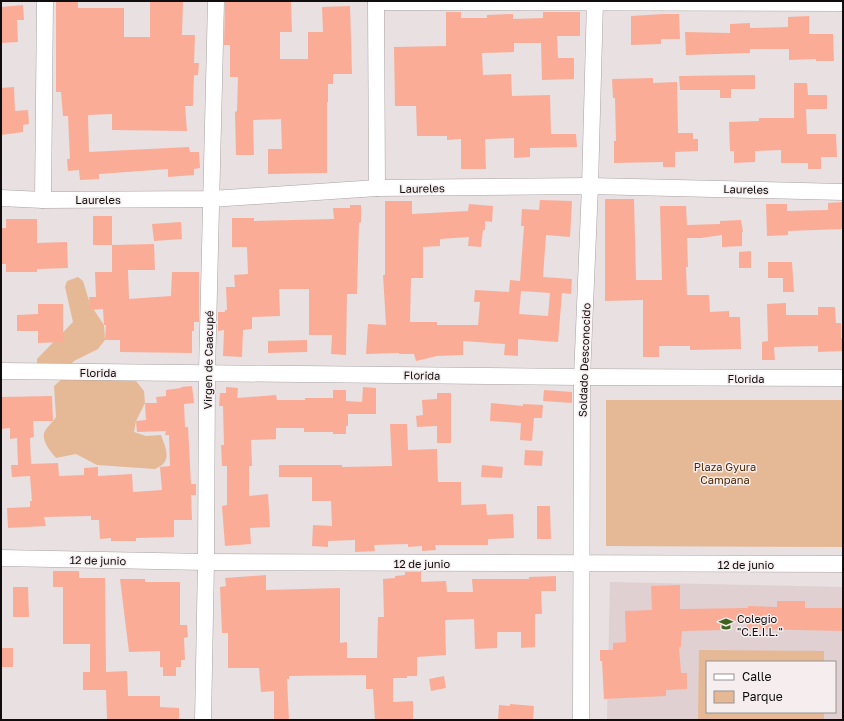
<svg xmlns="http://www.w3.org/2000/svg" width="844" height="721" font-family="'Golos Text',sans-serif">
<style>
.built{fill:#e0d0d1;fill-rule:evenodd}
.green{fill:#e5b995}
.building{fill:#fbac97;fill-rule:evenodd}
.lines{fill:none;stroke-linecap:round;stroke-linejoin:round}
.minor-casing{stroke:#aaa2a3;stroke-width:17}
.minor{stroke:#fff;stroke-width:16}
.labels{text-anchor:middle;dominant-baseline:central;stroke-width:3;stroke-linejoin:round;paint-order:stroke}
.street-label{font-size:11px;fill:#0f0d0d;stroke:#f5edee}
.park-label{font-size:11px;fill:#512a00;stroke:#f5edee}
.poi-label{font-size:11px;fill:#0f0d0d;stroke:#f5edee;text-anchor:start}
</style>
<rect width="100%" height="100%" fill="#e8e0e1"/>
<path class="built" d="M 610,582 L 843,587 L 843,720 L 607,720 ZM 707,662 L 835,662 L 835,712 L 707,712 Z"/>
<g class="green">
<polygon points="78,277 83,281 90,304 104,325 105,340 98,349 74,361 60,376 37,370 37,359 73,322 65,287 67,281"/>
<path d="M 68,377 L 136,381 L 144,391 L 145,403 L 136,421 L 134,432 L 146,436 L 161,435 C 166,449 173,462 155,469 L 97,465 L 76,454 L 56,458 C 51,452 42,442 44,433 C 46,428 53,422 56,417 L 54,386 L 63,378 Z"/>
<polygon points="606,400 843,400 843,547 606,546"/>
<polygon points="699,650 824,651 824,662 707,662 707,712 824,712 824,720 698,720"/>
</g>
<g class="building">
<polygon points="56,1 78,1 78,8 124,8 124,37 150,37 150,1 183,1 182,35 195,35 194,63 199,63 198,75 194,75 193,106 185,106 187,131 112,130 112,114 88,115 89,152 189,147 190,152 199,152 200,168 194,169 194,175 168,177 168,169 99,174 99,179 80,180 79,170 68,171 67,159 70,159 68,116 63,116 61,92 56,92"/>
<polygon points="225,1 291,1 292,32 280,32 280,59 308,59 308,32 323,32 322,7 350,6 352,74 333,74 333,84 328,84 328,102 327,102 327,173 268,174 268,149 282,149 281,119 253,120 254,155 236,155 235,112 237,111 238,77 230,77 230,45 224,45"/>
<polygon points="23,5 24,20 17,20 18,42 1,43 1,7"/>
<polygon points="446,12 461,12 461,18 487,18 487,15 513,14 513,19 543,18 543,12 580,12 580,36 557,36 558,58 574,58 574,79 542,80 541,43 514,43 514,52 482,53 483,75 511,74 512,96 550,95 551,134 576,134 577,147 530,148 530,157 514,158 514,138 485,139 486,169 461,169 461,139 447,140 447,136 417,136 416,106 395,106 394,47 446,46"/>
<polygon points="664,14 679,14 680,39 661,39 661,44 631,45 631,16"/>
<polygon points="809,16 809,34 833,34 834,61 816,61 816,59 789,60 789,49 750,49 750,53 686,55 685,32 730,33 730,24 750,23 750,28 788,27 788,17"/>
<polygon points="755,75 755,89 731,89 731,98 720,98 720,90 680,90 679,76"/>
<polygon points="653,78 653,83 677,82 678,133 693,133 693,139 698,139 698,151 675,152 675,167 663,167 663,162 614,163 614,141 616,141 615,98 613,98 612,79"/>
<polygon points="794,83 807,83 808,95 827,95 827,109 806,109 807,134 836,134 837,157 821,157 821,169 808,169 808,163 781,163 781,150 755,151 755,162 734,163 734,151 730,151 729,122 759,121 759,118 794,118"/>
<polygon points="14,87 15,111 28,110 29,124 23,125 23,132 1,135 1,88"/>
<polygon points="605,199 634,199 636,280 662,280 660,206 686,206 687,225 720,224 720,221 741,220 743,232 742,232 742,246 722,247 722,235 701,238 687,238 688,267 686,267 687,295 709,295 710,312 729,311 729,317 740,317 741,349 690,350 690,346 659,346 659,357 643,357 643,300 605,301"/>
<path d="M 540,200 L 572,201 L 570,237 L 546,235 L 543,277 L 572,279 L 571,294 L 562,293 L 558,342 L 518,339 L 518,356 L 504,355 L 505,344 L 463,341 L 463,355 L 437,356 L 416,361 L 414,354 L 399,354 L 399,353 L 366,354 L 368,324 L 386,325 L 383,275 L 385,275 L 385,201 L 412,201 L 412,214 L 468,211 L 469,204 L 493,206 L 492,222 L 485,221 L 485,230 L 483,230 L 481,247 L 468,246 L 469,237 L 440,239 L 440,246 L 423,247 L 423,278 L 411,278 L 410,322 L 437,322 L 437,325 L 478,325 L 480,302 L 474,302 L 475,290 L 509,292 L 510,280 L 520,281 L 524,226 L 521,226 L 522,209 L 539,210 ZM 521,291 L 550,293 L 548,316 L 519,314 Z"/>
<polygon points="843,202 843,229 788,231 788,235 767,236 766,204 787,204 787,211 828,210 828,203"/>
<polygon points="350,205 361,205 361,222 359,223 357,294 347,294 346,355 331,354 332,335 309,335 309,289 279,289 280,316 252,317 252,329 243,330 242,357 223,356 224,330 218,331 218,312 225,312 225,310 227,310 226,287 235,287 234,275 248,274 247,247 232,247 232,218 254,218 254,221 334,219 333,208 350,208"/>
<rect x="93" y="216" width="19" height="29"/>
<polygon points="6,219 37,219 37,243 67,242 68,268 37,269 37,272 6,272 6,264 1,264 1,228 6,228"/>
<polygon points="181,222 182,239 154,241 152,224"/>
<polygon points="154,244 155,270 128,270 129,299 171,296 172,272 199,272 199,322 194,322 194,331 192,331 192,353 120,352 120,340 105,340 106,325 104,325 103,309 90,310 89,297 96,297 95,272 112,272 112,245"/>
<polygon points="751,251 751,268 739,268 739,252"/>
<polygon points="768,262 792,262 794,292 783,292 783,278 768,278"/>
<polygon points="786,303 786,315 818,315 818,307 835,307 836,323 841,323 841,338 843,338 843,351 818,352 818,346 774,347 775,360 762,360 762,342 768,341 767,304"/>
<polygon points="38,304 63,304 63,342 38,343 38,331 17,331 17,315 38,314"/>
<polygon points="307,340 307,352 268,353 268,341"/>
<polygon points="192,386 194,403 184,404 185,427 188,427 191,484 196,484 196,495 191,495 192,520 174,520 174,537 136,538 136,541 111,541 111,538 100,539 99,520 91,520 91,516 44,517 46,526 8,528 7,508 30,507 30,501 32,501 30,476 12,477 11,465 18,465 17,438 10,439 10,428 1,429 1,397 52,396 53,421 33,421 34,437 30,438 31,464 58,463 59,476 84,475 84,468 98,467 98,476 132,474 133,492 162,490 160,467 170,466 169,435 165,435 166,431 137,432 136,421 146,420 145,403 157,403 156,397 166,396 166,390 181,388 181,387"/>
<polygon points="226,387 238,388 237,398 276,395 277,400 305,400 305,398 333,398 333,390 346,390 346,401 362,402 363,387 376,388 376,414 348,414 348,426 346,426 346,434 333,434 333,432 304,432 304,428 276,428 276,439 251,440 252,466 249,466 249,496 268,494 270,527 250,528 251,544 225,546 222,506 227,505 227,466 222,466 221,445 224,445 223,406 219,406 220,393 226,393"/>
<polygon points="544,390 572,392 572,403 543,401"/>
<polygon points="437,393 451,393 451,443 437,443 437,426 417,427 416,416 423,415 422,400 437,399"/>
<polygon points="491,403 523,406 523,404 543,405 542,418 534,418 532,441 520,440 521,423 490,421"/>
<polygon points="390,424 407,424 408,450 437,449 438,482 461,482 461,505 486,504 487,515 513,514 514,538 488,539 488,545 435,545 436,550 422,551 422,546 408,547 408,544 374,545 375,551 355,552 355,540 328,541 328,547 312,546 313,525 332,526 331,501 312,501 312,477 279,477 279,465 342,465 342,467 392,466"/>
<polygon points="525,450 543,451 542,466 524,465"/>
<polygon points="482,465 503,467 502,478 481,477"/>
<polygon points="537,506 550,506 551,539 537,539"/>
<polygon points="53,571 79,571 79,578 105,578 106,672 127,671 128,696 160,696 160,707 179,708 179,719 107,720 106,690 83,690 83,672 90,672 90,644 63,644 63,587 53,587"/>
<polygon points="405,572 421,572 421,582 446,581 447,592 473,592 472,579 529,579 529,577 556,576 556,591 541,591 542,614 535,614 535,647 521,648 521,632 497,632 497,648 475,649 474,619 445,620 446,655 417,657 417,676 407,676 407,678 393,678 393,702 413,701 413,720 375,720 373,689 366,689 366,675 289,676 289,679 287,679 289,720 274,720 274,691 261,692 259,668 228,668 228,633 222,633 220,587 226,586 225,578 266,575 266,590 340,588 340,643 347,642 347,658 377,658 378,617 384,617 383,579 395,578 395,576 405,575"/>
<polygon points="120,579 145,579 145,582 180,582 180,625 187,625 188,637 184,638 185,660 181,660 181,667 176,667 176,676 163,676 163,667 160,667 160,651 129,652"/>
<polygon points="680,585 680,609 748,608 748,606 777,607 777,601 805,601 805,608 843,608 843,631 747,629 747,622 725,622 725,630 682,631 681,647 679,647 681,673 687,673 687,689 666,690 666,696 604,699 602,661 600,661 600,650 613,650 613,643 626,642 625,611 652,610 651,586"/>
<polygon points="13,587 28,587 29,617 13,617"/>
<rect x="1" y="648" width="12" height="19"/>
<polygon points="444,676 446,688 431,691 429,679"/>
<polygon points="510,704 534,706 533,720 498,720 499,705 510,706"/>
</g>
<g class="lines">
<defs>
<g id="minor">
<polyline points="376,1 377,188"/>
<polyline points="376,2 843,3"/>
<polyline points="1,198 43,200 211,199 377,188 590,186 843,192"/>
<polyline points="43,200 45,1"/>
<polyline points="1,371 582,377 843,378"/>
<polyline points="1,558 206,562 843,564"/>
<polyline points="203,720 206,562 207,372 216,1"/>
<polyline points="581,720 582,377 590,186 595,1"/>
</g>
</defs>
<use href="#minor" class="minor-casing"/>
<use href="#minor" class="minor"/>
</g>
<defs>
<symbol id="school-bare" viewBox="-9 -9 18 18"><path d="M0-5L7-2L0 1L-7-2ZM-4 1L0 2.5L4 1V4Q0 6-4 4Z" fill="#3d641f" stroke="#f5edee" stroke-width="2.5" paint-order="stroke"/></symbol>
</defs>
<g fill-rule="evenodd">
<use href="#school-bare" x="716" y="614" width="20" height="20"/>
</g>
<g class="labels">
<g class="street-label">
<text transform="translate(422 188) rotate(-1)">Laureles</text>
<text transform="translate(746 189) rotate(1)">Laureles</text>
<text x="98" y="199">Laureles</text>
<text transform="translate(208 360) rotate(-89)">Virgen de Caacupé</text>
<text transform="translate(584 360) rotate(-88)">Soldado Desconocido</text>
<text x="98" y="372">Florida</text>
<text transform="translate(422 375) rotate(1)">Florida</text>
<text x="746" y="378">Florida</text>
<text transform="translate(98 560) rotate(1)">12 de junio</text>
<text x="422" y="563">12 de junio</text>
<text x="746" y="564">12 de junio</text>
</g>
<g class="park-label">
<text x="725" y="466">Plaza Gyura<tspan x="725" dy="13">Campana</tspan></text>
</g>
<g class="poi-label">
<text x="737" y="618">Colegio<tspan x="737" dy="13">"C.E.I.L."</tspan></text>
</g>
</g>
<rect width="844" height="721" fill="none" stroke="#0f0d0d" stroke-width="4"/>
<rect x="706" y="661" width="130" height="52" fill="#f5edee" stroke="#999394"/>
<rect x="714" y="674" width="20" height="6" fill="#ffffff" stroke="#999394"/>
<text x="742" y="681" font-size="12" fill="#0f0d0d">Calle</text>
<rect x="714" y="691" width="20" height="12" fill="#e5b995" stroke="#999394"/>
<text x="742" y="701" font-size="12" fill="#0f0d0d">Parque</text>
</svg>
